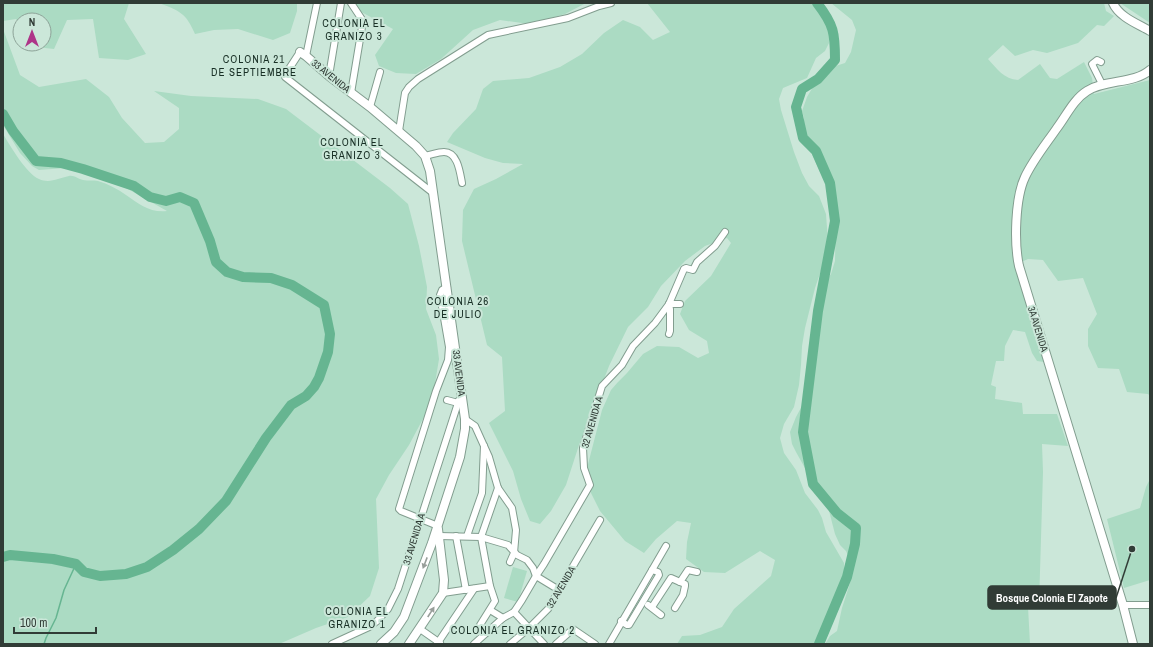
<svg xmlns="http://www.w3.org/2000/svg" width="1153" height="647" font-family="'Archivo Narrow',sans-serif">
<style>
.green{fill:#abdbc3}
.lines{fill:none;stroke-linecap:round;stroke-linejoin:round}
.stream{stroke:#66b591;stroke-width:1.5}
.river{stroke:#66b591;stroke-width:10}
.minor-casing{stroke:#829d8f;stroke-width:8}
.tertiary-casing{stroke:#829d8f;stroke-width:10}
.minor{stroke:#fff;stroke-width:6}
.tertiary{stroke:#fff;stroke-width:8}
.oneway{fill:#989e9a}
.labels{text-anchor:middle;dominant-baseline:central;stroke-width:4;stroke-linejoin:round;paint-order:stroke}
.street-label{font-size:10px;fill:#313c36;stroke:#cbe7d9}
.neighbourhood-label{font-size:11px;letter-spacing:1px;fill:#193026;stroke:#cbe7d9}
.leader{fill:none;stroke:#313c36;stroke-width:1.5}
.callout-dot{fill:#313c36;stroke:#cbe7d9;stroke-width:1.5}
.callout{fill:#313c36;stroke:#313c36;stroke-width:1.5}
.callout-label{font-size:11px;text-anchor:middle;font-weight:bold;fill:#fff}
</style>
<rect width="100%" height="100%" fill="#cbe7d9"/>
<g class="green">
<polygon points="3,3 129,3 124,19 146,54 128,60 99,58 93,19 67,20 54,49 36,47 33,44 44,44 44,20 20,20 20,25 16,19 3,21"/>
<path d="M 159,3 L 297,3 L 297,11 L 290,33 L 273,40 L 238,29 L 214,30 L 195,34 C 186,13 180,11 159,3 Z"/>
<polygon points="352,3 586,3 565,14 529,24 500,20 473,30 441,59 416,74 396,73 379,66 375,55 393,29 352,7"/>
<polygon points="647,3 815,3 826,10 831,17 829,43 825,51 816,58 807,78 783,88 779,99 781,110 794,152 802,173 809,186 819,196 826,214 828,242 825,259 815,288 805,328 802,346 801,365 799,385 794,407 784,424 780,438 784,453 796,470 805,493 818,510 822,518 826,532 844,563 844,583 832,621 828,631 820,644 677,644 682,636 700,635 722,627 734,609 771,576 775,560 760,551 725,573 704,572 686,559 687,542 691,523 677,521 656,539 644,553 625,541 600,511 591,493 586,472 602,410 611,390 618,382 627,373 643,354 657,346 679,347 698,358 709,353 707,341 689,330 680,314 685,301 711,276 731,243 727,238 705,246 685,261 661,286 648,307 628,327 609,366 579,445 566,485 551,511 540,524 530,521 521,499 513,471 489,423 505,411 502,357 487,345 462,241 463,210 474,189 496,179 523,164 503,163 485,158 447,142 453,133 476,109 483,89 493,81 529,78 560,67 582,54 604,33 623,20 640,27 653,40 670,32"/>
<path d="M 831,3 L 1104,3 L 1106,11 L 1114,16 L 1104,26 L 1097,25 L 1078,43 L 1047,53 L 1033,50 L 1015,56 L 1003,45 L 988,59 C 997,69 1004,79 1018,80 L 1040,64 L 1050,78 L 1057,79 L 1084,62 L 1092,78 L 1094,94 L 1150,80 L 1150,396 L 1148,394 L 1127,392 L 1119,369 L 1098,368 L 1088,346 L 1088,329 L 1097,314 L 1083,278 L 1058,281 L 1043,260 L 1028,259 L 1017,264 L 1045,355 L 1044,362 L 1037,361 L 1032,353 L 1025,332 L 1013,330 L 1005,346 L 1004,361 L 996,361 L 991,385 L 996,387 L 995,399 L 1022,403 L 1023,414 L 1057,414 L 1068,446 L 1042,444 L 1043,472 L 1039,605 L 1028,607 L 1030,644 L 825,644 L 830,636 L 837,631 L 842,608 L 850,583 L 852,574 L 850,560 L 846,551 L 840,545 L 835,534 L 827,503 L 820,495 L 796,452 L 792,444 L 790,432 L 796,417 L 803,404 L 807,392 L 818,344 L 821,302 L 826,281 L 831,274 L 835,261 L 836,206 L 832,188 L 820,172 L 803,134 L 804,118 L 802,111 L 807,97 L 823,70 L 845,63 L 851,52 L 856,30 L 852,20 Z"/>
<polygon points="1120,3 1150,3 1150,23"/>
<path d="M 3,29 L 20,75 L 39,87 L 86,79 L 109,97 L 122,118 L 145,143 L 164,142 L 179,129 L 179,108 L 154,91 L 191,96 L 258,99 L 286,109 L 390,188 L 408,204 L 419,246 L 427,287 L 426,309 L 436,335 L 439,359 L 432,402 L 409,445 L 389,475 L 376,499 L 379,568 L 370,596 L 348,617 L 316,628 L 279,644 L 3,644 L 3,134 C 11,147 26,173 39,179 C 50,184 58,178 69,176 C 74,175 78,179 83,180 C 88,181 94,180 98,181 C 108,184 118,189 126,195 C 139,204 150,213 167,211 L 112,180 L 102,176 L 65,168 L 39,170 L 32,166 L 20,153 L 3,125 Z"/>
<polygon points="1150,479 1150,580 1124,588 1107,519 1140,508 1146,487"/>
<polygon points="513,567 527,571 518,602 504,598"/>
</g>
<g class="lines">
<polyline class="stream" points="44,644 46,638 56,618 64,590 76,564"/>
<g class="river">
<path d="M 817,3 C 834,25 835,33 835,60 L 818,79 L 802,89 L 796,107 L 803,138 L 816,151 L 830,183 L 835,221 L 818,311 L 803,432 L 813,484 L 837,513 L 856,528 L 855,544 L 847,577 L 819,644"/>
<polyline points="3,114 13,131 36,161 61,163 83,169 134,186 150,197 166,201 180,197 194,203 210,241 216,262 227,272 243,277 271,278 292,285 324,305 330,334 328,352 319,378 314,387 306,396 291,405 266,438 226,501 199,529 173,550 147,567 126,574 100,576 84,572 76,564 53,559 10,555 3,557"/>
</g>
<defs>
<g id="minor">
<polyline points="351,3 363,21 351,93"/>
<polyline points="300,52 285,75 285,77 433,193"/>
<polyline points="306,56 317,3"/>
<polyline points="1101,62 1097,60 1092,64 1102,84"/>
<polyline points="329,76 341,3"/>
<polyline points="370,107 380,72"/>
<polyline points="399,131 405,93 409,87 418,79 488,35 568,18 599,6 611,3"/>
<path d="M 425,156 C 431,155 438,152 444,152 C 458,152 460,173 462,183"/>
<polyline points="669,334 670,331 670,309 669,304 680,304"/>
<polyline points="447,400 458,403 459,400"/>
<polyline points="465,419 475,426 489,457 498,488 512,508 516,530 514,553 510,562"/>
<polyline points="438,526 401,511 399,509 436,391 448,360 449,347 440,295 442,290 447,287"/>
<polyline points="439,536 481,537 508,545 517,555 527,560 533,568 536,576 559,590"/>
<polyline points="456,536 466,590"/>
<polyline points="467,536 482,493 484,446"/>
<polyline points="443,593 490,586"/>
<polyline points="648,605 661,615"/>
<polyline points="1123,605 1150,605"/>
<polyline points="652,607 671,578 680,582 688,570 697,572"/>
<polyline points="675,608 683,595 685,586 685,584 680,582"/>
<polyline points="490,610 503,618"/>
<polyline points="514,612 544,644"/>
<polyline points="621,621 627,625 629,625 659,575 658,572 652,570"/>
<polyline points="420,629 440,643"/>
<polyline points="486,633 480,625 495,601 490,586 481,537 498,488"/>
<polyline points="332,644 369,627 377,621 388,609 398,589 458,403"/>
<polyline points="437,644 474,589"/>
<polyline points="474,644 503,618 514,612 522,600 536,576 544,564 590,485 584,468 583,448 602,386 622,365 633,346 655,323 669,304 684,269 686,268 693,270 697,262 715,246 725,232"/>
<polyline points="510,644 528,629 548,609 600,520"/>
<polyline points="556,644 573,629 595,644"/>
<polyline points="609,644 666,546"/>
</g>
<g id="tertiary">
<path d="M 1113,3 C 1119,17 1138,24 1150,31"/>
<polyline points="300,52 306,56 329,76 370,107 416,146 425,156 430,171 465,419 465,429 460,457 432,543 404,617 394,632 381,644"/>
<polyline points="409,644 443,593 444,580 438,529"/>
<path d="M 1133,644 L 1123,605 L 1019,266 C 1014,243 1015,198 1025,177 C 1033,160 1046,144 1057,128 C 1066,116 1074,99 1087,91 C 1106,79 1134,84 1150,70"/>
</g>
</defs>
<use href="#minor" class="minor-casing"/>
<use href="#tertiary" class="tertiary-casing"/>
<use href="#minor" class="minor"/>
<use href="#tertiary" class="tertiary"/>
</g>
<defs><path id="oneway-solid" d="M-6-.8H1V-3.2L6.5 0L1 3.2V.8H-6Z"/></defs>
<g class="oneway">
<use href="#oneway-solid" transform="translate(425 563) rotate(111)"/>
<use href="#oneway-solid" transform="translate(431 612) rotate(-57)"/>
</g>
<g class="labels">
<g class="street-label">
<text transform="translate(331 76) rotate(39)">33 AVENIDA</text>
<text transform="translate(1038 329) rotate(73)">3A AVENIDA</text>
<text transform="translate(459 373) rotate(83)">33 AVENIDA</text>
<text transform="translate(592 422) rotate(-74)">32 AVENIDA A</text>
<text transform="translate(414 539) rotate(-73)">33 AVENIDA A</text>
<text transform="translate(561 587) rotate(-59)">32 AVENIDA</text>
</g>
<g class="neighbourhood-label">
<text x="354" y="23">COLONIA EL<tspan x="354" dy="13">GRANIZO 3</tspan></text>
<text x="254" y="59">COLONIA 21<tspan x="254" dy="13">DE SEPTIEMBRE</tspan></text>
<text x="352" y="142">COLONIA EL<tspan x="352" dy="13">GRANIZO 3</tspan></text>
<text x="458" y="301">COLONIA 26<tspan x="458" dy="13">DE JULIO</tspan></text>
<text x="357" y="611">COLONIA EL<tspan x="357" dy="13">GRANIZO 1</tspan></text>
<text x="513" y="630">COLONIA EL GRANIZO 2</text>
</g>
</g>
<path class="leader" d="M1132 549L1116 598"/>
<circle class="callout-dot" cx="1132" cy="549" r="4"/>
<rect class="callout" x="988" y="586" width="128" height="23" rx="4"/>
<g class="callout-label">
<text x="1052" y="602">Bosque Colonia El Zapote</text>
</g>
<rect width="1153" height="647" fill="none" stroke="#313c36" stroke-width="8"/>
<g transform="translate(32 32)"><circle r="19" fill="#cbe7d9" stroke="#8da398"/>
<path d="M0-3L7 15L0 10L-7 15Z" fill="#ae3588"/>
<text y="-6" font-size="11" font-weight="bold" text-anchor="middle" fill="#313c36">N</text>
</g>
<path d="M14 627v6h82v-6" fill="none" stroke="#313c36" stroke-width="2"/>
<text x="20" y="627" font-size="12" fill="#313c36" stroke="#cbe7d9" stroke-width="3" paint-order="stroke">100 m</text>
</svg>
